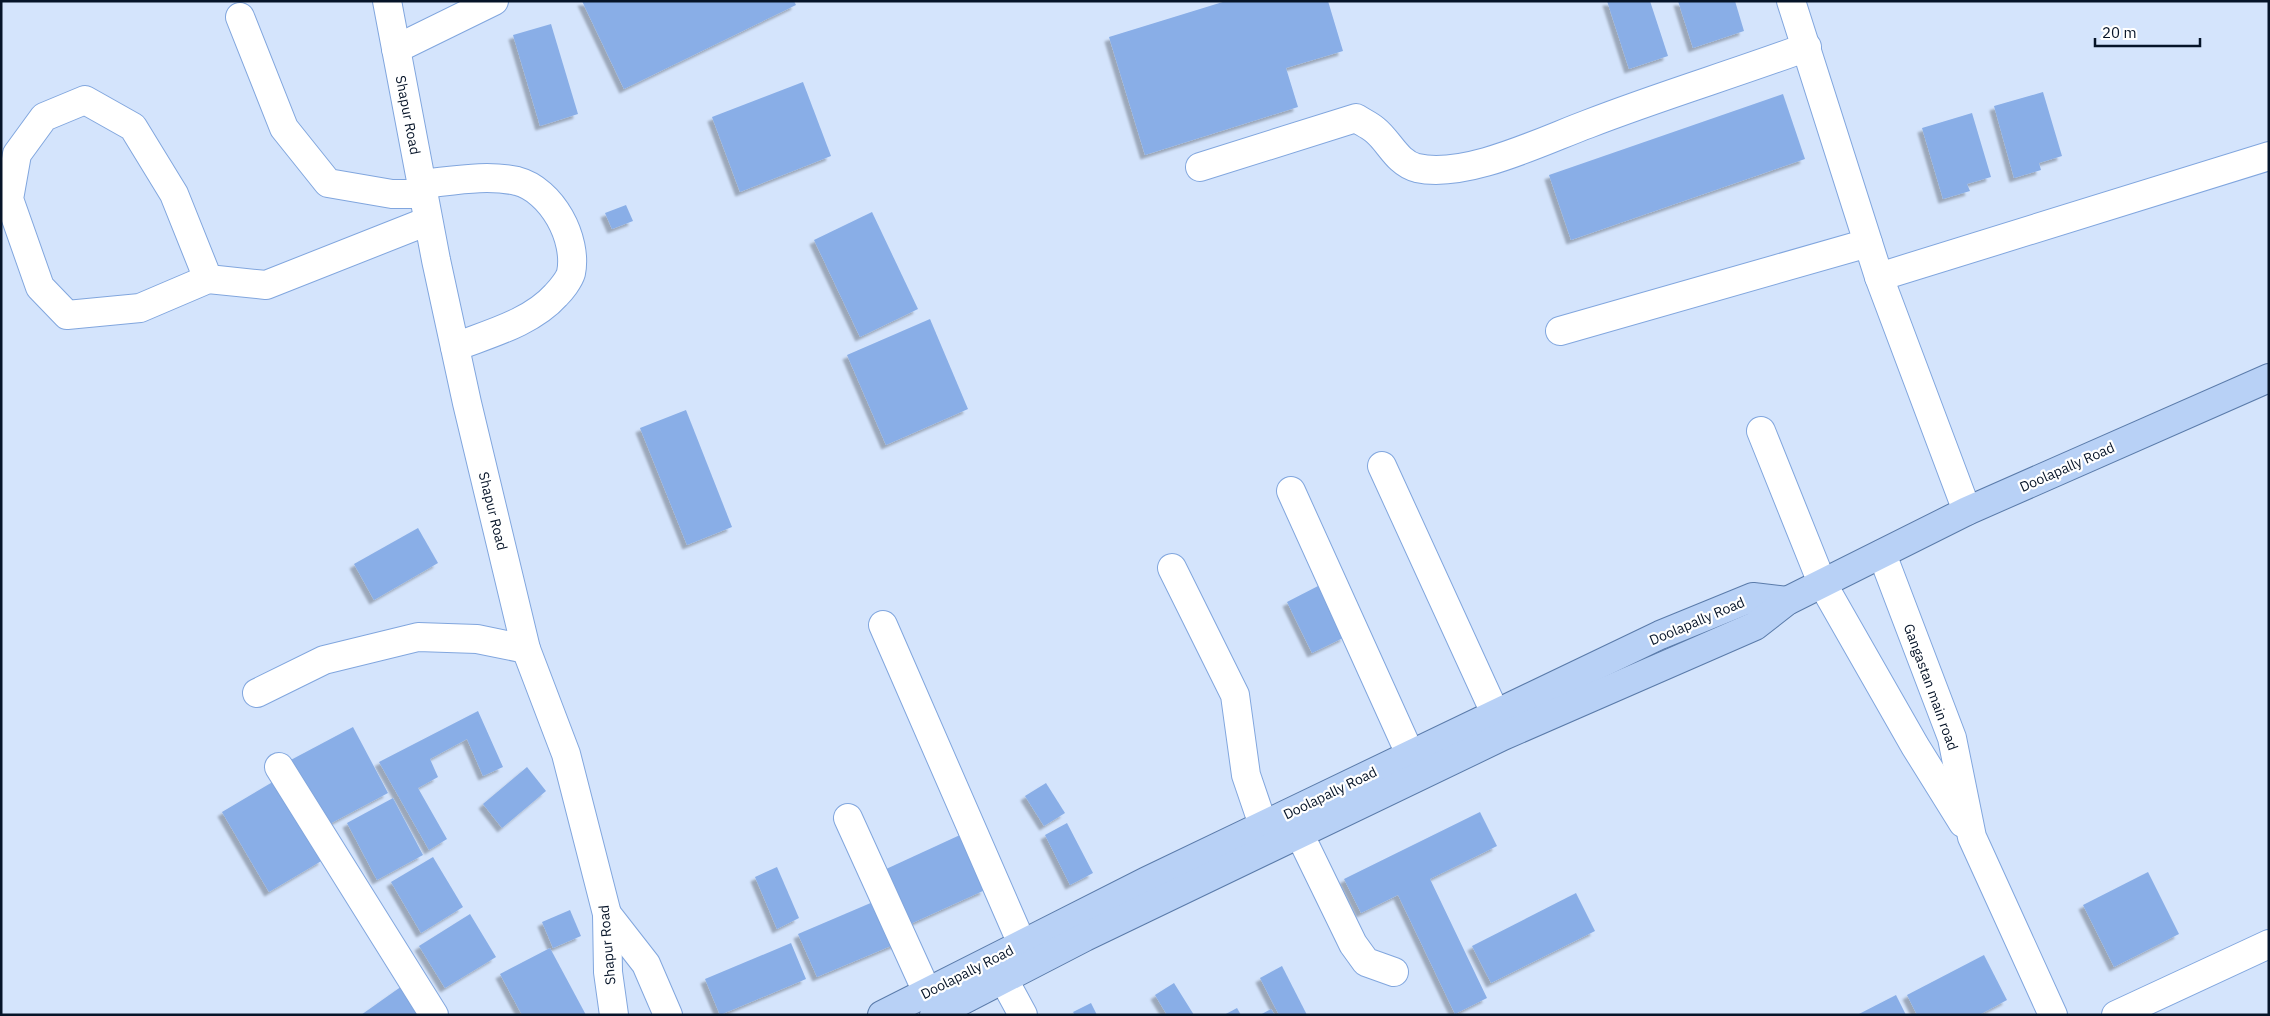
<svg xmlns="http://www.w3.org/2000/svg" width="2270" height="1016" font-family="'IBM Plex Sans',sans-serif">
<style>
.building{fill:#89aee7;filter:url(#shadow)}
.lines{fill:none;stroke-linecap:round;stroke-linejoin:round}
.minor-casing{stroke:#81a6de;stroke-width:30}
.major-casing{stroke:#5a7baa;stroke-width:30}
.minor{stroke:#fff;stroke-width:28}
.major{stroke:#b8d1f6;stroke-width:28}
.labels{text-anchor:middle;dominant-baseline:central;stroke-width:4.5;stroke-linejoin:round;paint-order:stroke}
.street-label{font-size:14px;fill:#061428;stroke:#fff}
</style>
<defs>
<filter id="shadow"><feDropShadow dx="-4.5" dy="4.5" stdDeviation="1" flood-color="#0004"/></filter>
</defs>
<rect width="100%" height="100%" fill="#d4e4fc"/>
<g class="building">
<polygon points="582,1 794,1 796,5 624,89"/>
<polygon points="1226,1 1328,1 1343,51 1286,68 1298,107 1145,155 1109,37"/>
<polygon points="1607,1 1650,1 1668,56 1629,69"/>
<polygon points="1678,1 1735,1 1744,31 1693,48"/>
<polygon points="551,24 578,114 540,126 513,35"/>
<polygon points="803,82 831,156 740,192 712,117"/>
<polygon points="2043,92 2062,156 2039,163 2041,170 2014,178 1994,106"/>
<polygon points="1783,94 1805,159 1571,240 1549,175"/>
<polygon points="1972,113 1991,177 1967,184 1970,191 1943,199 1922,128"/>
<polygon points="626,205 633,221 612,229 605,213"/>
<polygon points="872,212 918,309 860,337 814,240"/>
<polygon points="930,319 968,409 886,445 847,355"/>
<polygon points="686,410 732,527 687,545 640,428"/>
<polygon points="418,528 438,563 374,600 354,564"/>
<polygon points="1320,585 1345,637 1312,653 1287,602"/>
<polygon points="478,711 503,767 483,776 467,739 430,759 438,777 418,788 447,839 429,850 379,762"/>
<polygon points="353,727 388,793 322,828 287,762"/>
<polygon points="527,767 546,791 502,828 483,804"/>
<polygon points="276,780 323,860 269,892 222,812"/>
<polygon points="1046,783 1065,813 1044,826 1025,796"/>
<polygon points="393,798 423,855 377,880 347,823"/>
<polygon points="1480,812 1497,846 1430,879 1487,998 1455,1014 1398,895 1361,913 1344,879"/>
<polygon points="1067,823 1093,873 1070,885 1045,835"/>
<polygon points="960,835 985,890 908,925 884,870"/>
<polygon points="433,857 463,907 421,933 391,882"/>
<polygon points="777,867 799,918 777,929 755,877"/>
<polygon points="2148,872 2179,934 2114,967 2083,905"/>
<polygon points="1576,893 1595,931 1491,983 1472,946"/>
<polygon points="880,899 898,943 817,977 798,934"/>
<polygon points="570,910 581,936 553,948 542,922"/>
<polygon points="470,914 496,957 445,988 419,946"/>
<polygon points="791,943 806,979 720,1015 705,979"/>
<polygon points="550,948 586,1015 522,1015 500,974"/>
<polygon points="1984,955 2007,1000 1979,1015 1917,1015 1907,995"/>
<polygon points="1282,966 1307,1015 1279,1015 1260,978"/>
<polygon points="1174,983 1194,1015 1167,1015 1155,995"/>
<polygon points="402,986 422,1015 361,1015"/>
<polygon points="1896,995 1906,1015 1857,1015"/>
<polygon points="1091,1003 1097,1015 1075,1015 1073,1012"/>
<polygon points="1237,1008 1241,1015 1224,1015"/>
<polygon points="1271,1009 1275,1015 1260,1015"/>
</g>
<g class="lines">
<defs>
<g id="minor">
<polyline points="387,1 436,260 467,403 526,649 566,754 607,914 608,972 614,1015"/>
<polyline points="1791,1 1879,277 1967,511"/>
<polyline points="240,17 284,128 328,183 392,194 423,194"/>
<polyline points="396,49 494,1"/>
<path d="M 1200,167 L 1356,118 C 1362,122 1369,125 1375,130 C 1389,141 1397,163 1417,168 C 1466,179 1542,141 1588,124 C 1660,96 1734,74 1807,47"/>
<path d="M 421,184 C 452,181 486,174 517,181 C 552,190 578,239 571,273 C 569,280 561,290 556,295 C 531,323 488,334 455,347"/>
<polyline points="1879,277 2269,156"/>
<polyline points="208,279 174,194 133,127 85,100 44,117 17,154 9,199 40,287 67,315 140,308 208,279 266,285 428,221"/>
<polyline points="1560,331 1868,243"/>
<polyline points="1761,431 1822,583 1915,746 1963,823"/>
<polyline points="1382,466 1495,713"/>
<polyline points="1291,491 1410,754"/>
<polyline points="1882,554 1952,738 1972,837 2053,1015"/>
<polyline points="1172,568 1235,695 1246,775 1263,825"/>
<polyline points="883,625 1022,944"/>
<polyline points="257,693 324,660 418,637 477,639 526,649"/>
<polyline points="279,767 434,1015"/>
<polyline points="848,818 927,992"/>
<polyline points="1299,833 1353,944 1366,962 1394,972"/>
<polyline points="607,914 646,964 668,1015"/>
<polyline points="1004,980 1023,1015"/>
<polyline points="2116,1015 2269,944"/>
</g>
<g id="major">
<polyline points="882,1015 1147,881 1660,635 1753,597 1787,601"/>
<polyline points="934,1015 1085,937 1503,736 1755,626 1787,601 1967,511 2269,378"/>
</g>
</defs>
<use href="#minor" class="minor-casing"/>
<use href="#major" class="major-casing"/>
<use href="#minor" class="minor"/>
<use href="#major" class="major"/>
</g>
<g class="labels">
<g class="street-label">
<text transform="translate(408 115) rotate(79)">Shapur Road</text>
<text transform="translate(2067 467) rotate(-24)">Doolapally Road</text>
<text transform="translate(493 511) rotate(76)">Shapur Road</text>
<text transform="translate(1697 621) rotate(-23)">Doolapally Road</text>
<text transform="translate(1931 687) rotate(70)">Gangastan main road</text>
<text transform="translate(1330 793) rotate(-26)">Doolapally Road</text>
<text transform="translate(607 945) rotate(-95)">Shapur Road</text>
<text transform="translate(967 972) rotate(-27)">Doolapally Road</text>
</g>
</g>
<rect width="2270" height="1016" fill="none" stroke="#061428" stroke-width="5"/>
<path d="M2095 38v8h105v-8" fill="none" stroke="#061428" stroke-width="2.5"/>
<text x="2102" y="38" font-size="15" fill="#061428" stroke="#ffffff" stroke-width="4" paint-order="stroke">20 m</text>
</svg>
